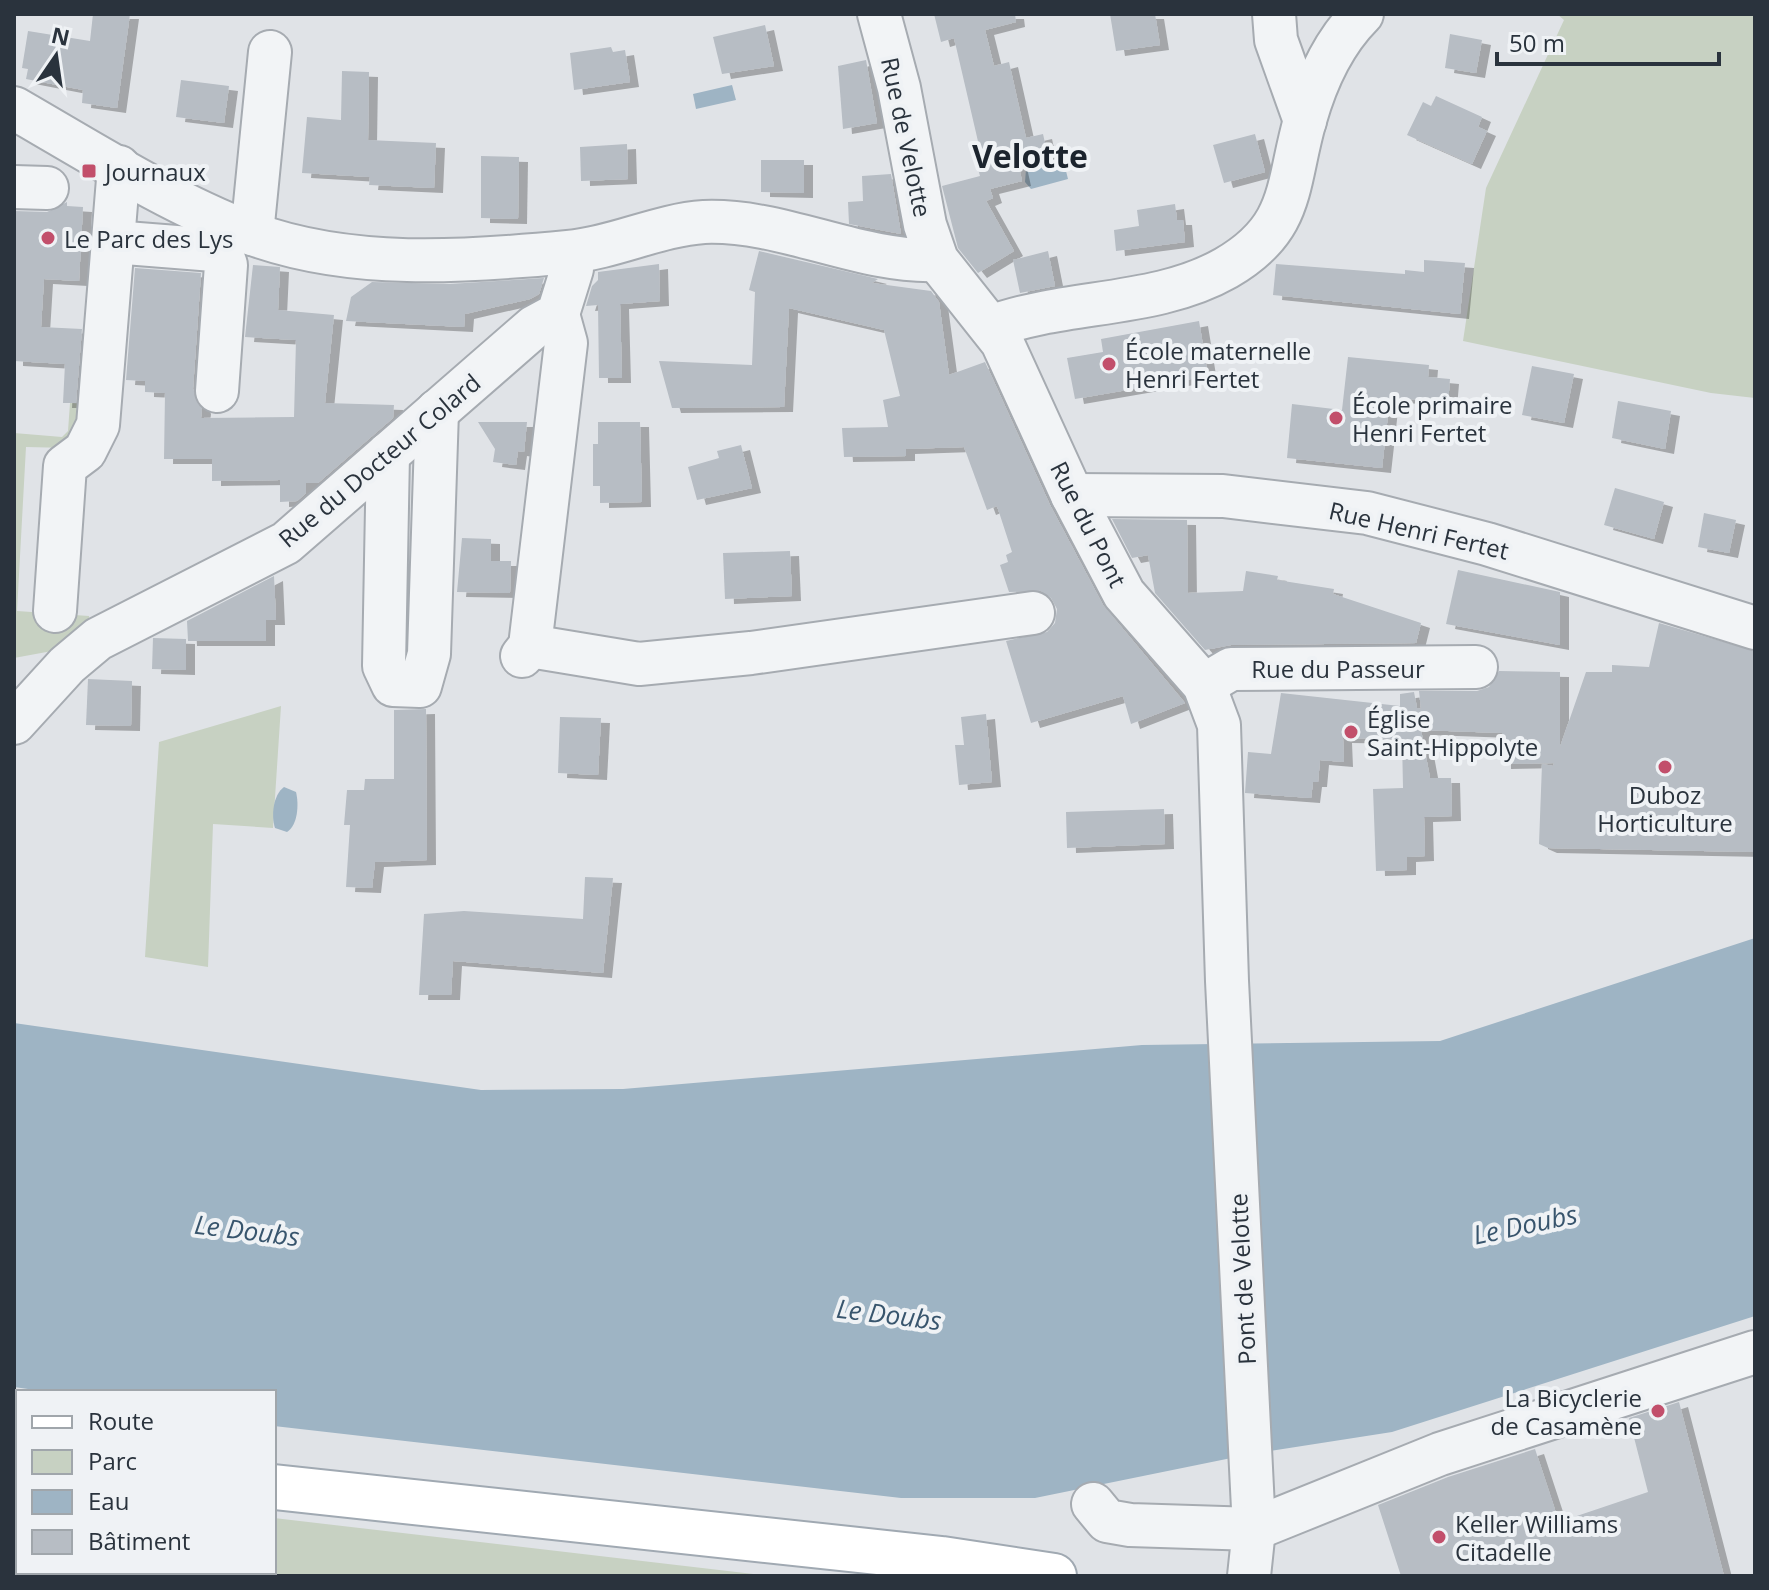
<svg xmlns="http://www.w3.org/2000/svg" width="1769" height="1590" font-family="'Open Sans',sans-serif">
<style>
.green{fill:#c7d1c2}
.water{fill:#9eb4c4}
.building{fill:#b7bdc4;filter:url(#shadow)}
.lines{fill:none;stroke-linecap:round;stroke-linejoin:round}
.minor-casing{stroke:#a6abb1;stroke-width:46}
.major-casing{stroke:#a0a9b2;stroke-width:48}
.minor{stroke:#f2f4f6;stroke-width:42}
.major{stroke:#fff;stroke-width:44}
.poi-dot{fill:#c24f6b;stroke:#eff2f5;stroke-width:3}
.labels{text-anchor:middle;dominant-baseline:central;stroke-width:8;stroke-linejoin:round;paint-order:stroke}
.street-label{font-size:24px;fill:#2a333d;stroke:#eff2f5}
.poi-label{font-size:24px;fill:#2a333d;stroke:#eff2f5;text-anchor:start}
.water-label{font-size:26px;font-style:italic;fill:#38556d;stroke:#eff2f5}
.district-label{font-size:32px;font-weight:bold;fill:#1c242e;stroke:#eff2f5}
</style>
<defs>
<filter id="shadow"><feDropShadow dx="9" dy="5" stdDeviation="0" flood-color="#0004"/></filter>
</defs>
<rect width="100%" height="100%" fill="#e0e3e7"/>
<g class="green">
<polygon points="1557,14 1755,14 1755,398 1711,393 1463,341 1486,188 1564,20"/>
<polygon points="70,403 86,404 69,448 26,447 17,611 89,616 90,630 52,651 14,658 14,433 62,437 68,431"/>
<polygon points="281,706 273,828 213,824 208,967 145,957 159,742"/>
<polygon points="14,1486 18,1487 18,1572 274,1572 274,1518 770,1576 14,1576"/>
</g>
<g class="water">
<polygon points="732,85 736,100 696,109 693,94"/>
<polygon points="1063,159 1068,179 1031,189 1025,182 1026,169"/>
<path d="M 284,787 L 296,792 C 299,804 298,825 287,832 L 275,828 C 271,816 273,795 284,787 Z"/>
<polygon points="1755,938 1755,1316 1392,1432 1251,1454 1035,1498 901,1498 274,1426 274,1392 49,1392 14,1387 14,1023 481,1090 623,1089 1142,1045 1440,1041"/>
</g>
<g class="building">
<polygon points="93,14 130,14 117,108 82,103 83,90 26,79 28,69 22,68 28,31 90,41"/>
<polygon points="934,14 1015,14 1016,22 985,30 994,66 1009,62 1026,138 1043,134 1048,156 1018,163 1022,181 990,189 993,198 986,201 1014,251 978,273 958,248 942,186 980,176 973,151 980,150 954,38 941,42"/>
<polygon points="1110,14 1155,14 1160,45 1116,51"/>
<polygon points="765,25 774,66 722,74 713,37"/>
<polygon points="1450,34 1482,40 1476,73 1445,68"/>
<polygon points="611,47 613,52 625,50 630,82 574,90 570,53"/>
<polygon points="866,60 877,123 843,129 838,66"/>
<polygon points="342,71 369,72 368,140 436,143 434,188 369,185 370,177 302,173 307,117 341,120"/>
<polygon points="181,80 229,86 224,123 176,117"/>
<polygon points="1436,96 1482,117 1478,127 1487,131 1472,164 1407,135 1423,102 1431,106"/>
<polygon points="1255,134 1265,172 1224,183 1213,145"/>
<polygon points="627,144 628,179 581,181 580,147"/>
<polygon points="481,156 519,157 518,219 481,218"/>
<polygon points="761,160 804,160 804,193 761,192"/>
<polygon points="891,174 901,234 849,224 848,202 863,201 862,176"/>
<polygon points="67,202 67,206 83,207 79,281 44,279 41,327 82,329 76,403 63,403 65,364 14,361 14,211 47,212"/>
<polygon points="1175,204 1177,220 1183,220 1185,242 1116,251 1114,230 1139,226 1137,210"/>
<polygon points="759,251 878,279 872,283 931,291 939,302 949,375 985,362 1050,505 1103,605 1185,703 1131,724 1123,696 1031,723 1006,641 1047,632 1055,623 1057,609 1051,598 1041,591 1009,592 1000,565 1008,562 1006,555 1012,552 997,506 987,510 964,447 906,449 906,456 844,457 842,428 888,427 883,400 900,396 884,330 789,308 784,407 672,408 659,361 752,365 755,292 749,290"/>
<polygon points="1048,251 1055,286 1020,293 1013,260"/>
<polygon points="1424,260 1465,263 1460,314 1273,295 1276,264 1405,274 1405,270 1424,272"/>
<polygon points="659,264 660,301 620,304 622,378 599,378 598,305 586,306 592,286 598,280 598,272"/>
<polygon points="253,265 280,267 278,310 334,315 325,403 394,405 393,418 318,483 306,483 306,493 297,501 280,502 280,480 212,481 212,459 164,459 165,393 145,392 145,381 126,380 135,268 201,273 193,389 202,409 201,418 294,417 296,340 245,337"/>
<polygon points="544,278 539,294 530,299 465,314 464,327 346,321 351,297 372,282 449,284"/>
<polygon points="1199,321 1208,376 1075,399 1067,358 1103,352 1101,339"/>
<polygon points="1348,357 1429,365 1428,377 1450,379 1448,403 1390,397 1382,468 1287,458 1292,404 1342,410"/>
<polygon points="1532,366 1574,374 1564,423 1522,415"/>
<polygon points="1618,401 1671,411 1665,449 1612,438"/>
<polygon points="478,422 527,422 524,452 518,451 516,465 493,462 495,449"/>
<polygon points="598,422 640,422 642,502 600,503 600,486 593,486 593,444 598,444"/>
<polygon points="741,445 752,488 697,500 688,467 719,458 717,451"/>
<polygon points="1615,488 1664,502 1654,539 1604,525"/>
<polygon points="1704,513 1736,520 1729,553 1698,547"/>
<polygon points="1112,519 1187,520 1188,593 1243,591 1246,571 1278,576 1277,580 1334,589 1333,594 1421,623 1416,643 1231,645 1205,650 1155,593 1148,555 1132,558"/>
<polygon points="462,538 491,539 491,561 511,561 510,593 457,592"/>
<polygon points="790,551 792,596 725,599 723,553"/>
<polygon points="1458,570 1560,592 1560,645 1446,624"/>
<polygon points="274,576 276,620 266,620 266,641 188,641 187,621"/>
<polygon points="1659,623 1755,651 1755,852 1548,848 1539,844 1542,764 1553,766 1554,763 1502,764 1502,733 1421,730 1430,778 1451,778 1452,816 1424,817 1425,856 1407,857 1407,870 1376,871 1373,789 1403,788 1402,739 1343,738 1344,762 1320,760 1318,782 1313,782 1311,798 1245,793 1248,752 1271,754 1281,693 1400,706 1400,694 1414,692 1417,708 1421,709 1419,691 1477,691 1489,687 1499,671 1560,672 1560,747 1586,672 1612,672 1612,665 1649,667"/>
<polygon points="153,638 186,639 186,670 152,669"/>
<polygon points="88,679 132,681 131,726 86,725"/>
<polygon points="426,709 427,860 375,862 372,888 346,887 350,825 344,825 347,790 364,790 365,779 394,779 394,710"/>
<polygon points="986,714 992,782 959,785 955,745 964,745 961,717"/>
<polygon points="560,717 601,718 598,775 558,773"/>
<polygon points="1164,809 1165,844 1067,848 1066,812"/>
<polygon points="585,877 613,878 603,973 453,961 451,995 419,995 424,914 464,911 583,919"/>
<polygon points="1679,1402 1724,1576 1401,1576 1378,1505 1448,1477 1535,1449 1559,1522 1648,1492 1629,1418"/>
</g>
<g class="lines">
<defs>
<g id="minor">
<polyline points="879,14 899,88 925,225 937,260 1002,342 1072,495 1124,594 1204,685 1219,725 1227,981 1254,1529 1249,1576"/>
<polyline points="1274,14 1276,40 1305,121"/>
<path d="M 14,108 C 87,150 172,204 250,233 C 350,270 464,262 568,252 C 614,248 658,225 704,222 C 784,219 858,263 937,260"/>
<polyline points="14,187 47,188"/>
<polyline points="252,234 270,52"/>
<polyline points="113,242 214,250 222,254 226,265 217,391"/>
<path d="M 991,327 C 1066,299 1156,308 1226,268 C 1295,228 1286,186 1305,120 C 1316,81 1333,43 1362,14"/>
<polyline points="388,454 384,666 393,685 420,686 429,654 437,411"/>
<polyline points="1072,495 1223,496 1367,513 1487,544 1755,628"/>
<polyline points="55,611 65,466 85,451 98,425 119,167"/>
<polyline points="530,646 639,664 751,653 1033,613"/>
<polyline points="522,656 530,646 566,343 558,314"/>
<polyline points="1204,685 1231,669 1476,667"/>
<polyline points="14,723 67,665 98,639 286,543 534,327 558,314 572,269 572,252"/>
<polyline points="1093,1504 1107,1521 1130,1525 1254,1529 1440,1454 1755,1352"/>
</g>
<g id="major">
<polyline points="14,1459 18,1459"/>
<polyline points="274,1487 942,1559 1054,1576"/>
</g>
</defs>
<use href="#minor" class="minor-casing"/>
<use href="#major" class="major-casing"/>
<use href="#minor" class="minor"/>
<use href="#major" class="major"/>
</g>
<g class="poi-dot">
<rect x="81" y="163" width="16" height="16" rx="4"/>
<circle cx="48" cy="238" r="8"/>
<circle cx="1109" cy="364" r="8"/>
<circle cx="1336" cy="418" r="8"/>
<circle cx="1351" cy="732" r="8"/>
<circle cx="1665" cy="767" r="8"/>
<circle cx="1658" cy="1411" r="8"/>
<circle cx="1439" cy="1537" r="8"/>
</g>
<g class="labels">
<g class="street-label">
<text transform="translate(907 137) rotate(78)">Rue de Velotte</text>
<text transform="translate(379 460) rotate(-40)">Rue du Docteur Colard</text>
<text transform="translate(1089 524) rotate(63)">Rue du Pont</text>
<text transform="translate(1419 530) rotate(13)">Rue Henri Fertet</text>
<text x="1338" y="668">Rue du Passeur</text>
<text transform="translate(1242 1279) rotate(-93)">Pont de Velotte</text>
</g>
<g class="poi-label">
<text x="105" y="171">Journaux</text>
<text x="64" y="238">Le Parc des Lys</text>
<text x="1125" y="350">École maternelle<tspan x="1125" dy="28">Henri Fertet</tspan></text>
<text x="1352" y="404">École primaire<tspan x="1352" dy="28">Henri Fertet</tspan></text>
<text x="1367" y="718">Église<tspan x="1367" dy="28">Saint-Hippolyte</tspan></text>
<text x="1665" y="794" text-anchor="middle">Duboz<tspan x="1665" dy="28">Horticulture</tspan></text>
<text x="1642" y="1397" text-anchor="end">La Bicyclerie<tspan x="1642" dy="28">de Casamène</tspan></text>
<text x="1455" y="1523">Keller Williams<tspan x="1455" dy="28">Citadelle</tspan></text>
</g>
<g class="water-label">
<text transform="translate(1525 1224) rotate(-12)">Le Doubs</text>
<text transform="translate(247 1230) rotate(7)">Le Doubs</text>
<text transform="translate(889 1314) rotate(7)">Le Doubs</text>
</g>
<g class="district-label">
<text x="1030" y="155">Velotte</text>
</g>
</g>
<rect width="1769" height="1590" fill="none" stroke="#2a333d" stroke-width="32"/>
<rect x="16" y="1390" width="260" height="184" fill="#eff2f5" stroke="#a0a6ab" stroke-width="2"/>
<rect x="32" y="1416" width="40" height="12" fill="#ffffff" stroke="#a0a6ab" stroke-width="2"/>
<text x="88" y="1430" font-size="24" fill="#2a333d">Route</text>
<rect x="32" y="1450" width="40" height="24" fill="#c7d1c2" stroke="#a0a6ab" stroke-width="2"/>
<text x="88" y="1470" font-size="24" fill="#2a333d">Parc</text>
<rect x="32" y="1490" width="40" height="24" fill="#9eb4c4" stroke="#a0a6ab" stroke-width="2"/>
<text x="88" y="1510" font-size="24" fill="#2a333d">Eau</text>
<rect x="32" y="1530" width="40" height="24" fill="#b7bdc4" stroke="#a0a6ab" stroke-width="2"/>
<text x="88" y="1550" font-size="24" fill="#2a333d">Bâtiment</text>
<g transform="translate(56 56) rotate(13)" stroke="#eff2f5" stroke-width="6" paint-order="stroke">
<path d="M0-6L14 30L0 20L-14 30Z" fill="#2a333d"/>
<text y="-12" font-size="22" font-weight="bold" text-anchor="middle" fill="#2a333d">N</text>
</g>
<path d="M1497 52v12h222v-12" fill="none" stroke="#2a333d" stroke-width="4"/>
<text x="1509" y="52" font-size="24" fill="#2a333d" stroke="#eff2f5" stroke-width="6" paint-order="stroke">50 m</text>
</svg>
